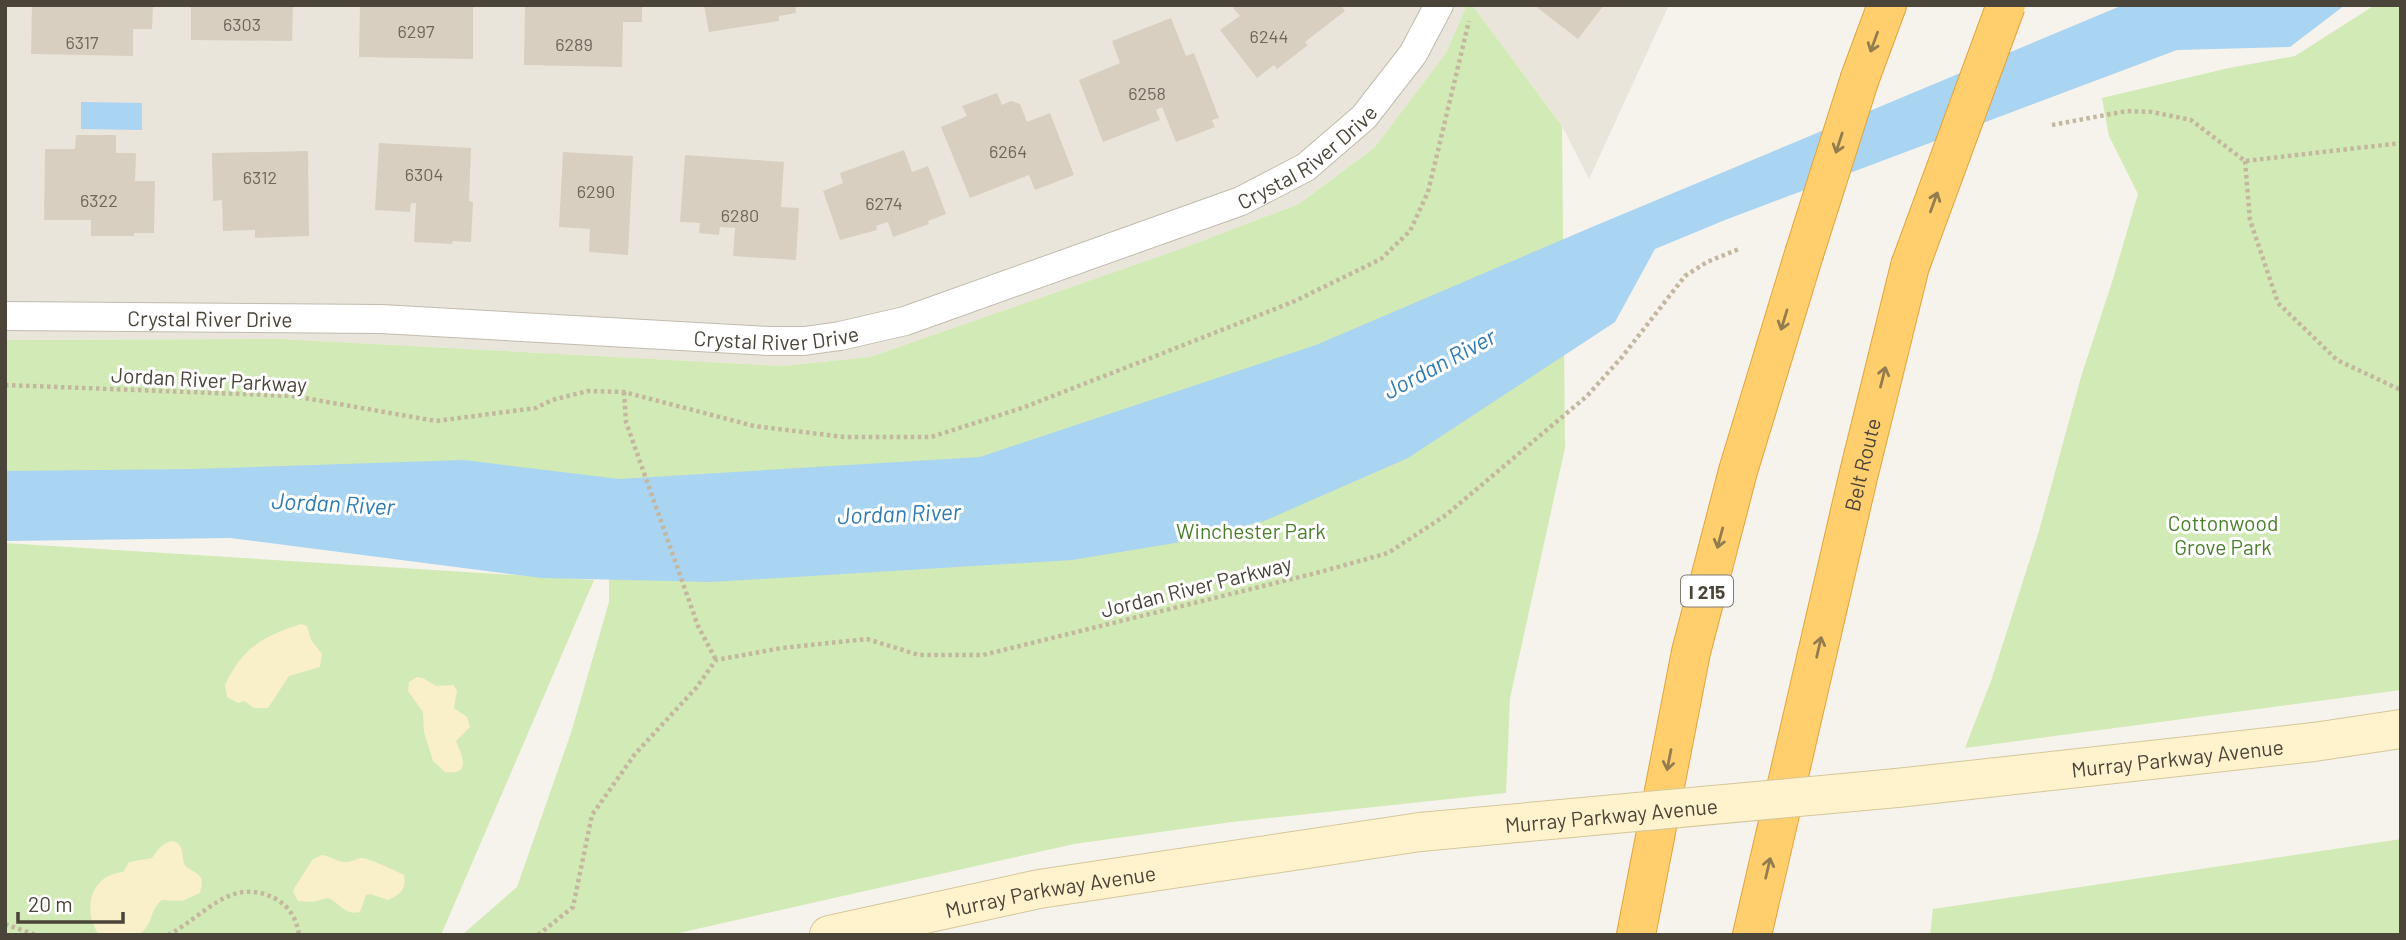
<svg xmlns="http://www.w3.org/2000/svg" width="2406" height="940" font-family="Barlow,sans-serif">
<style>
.residential{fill:#eae5da}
.green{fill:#d2eab5}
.sand{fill:#f9efc9}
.water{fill:#a9d4f2}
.building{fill:#d8cfc1}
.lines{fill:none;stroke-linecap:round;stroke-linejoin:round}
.street-casing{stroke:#c2bbae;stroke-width:30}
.secondary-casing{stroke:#d6c79b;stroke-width:40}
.highway-casing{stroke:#e0a43c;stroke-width:40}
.path{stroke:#c4b79f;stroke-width:4.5;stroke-dasharray:3.5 3.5;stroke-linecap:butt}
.street{stroke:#fff;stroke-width:28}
.secondary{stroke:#fff3cd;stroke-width:38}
.highway{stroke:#ffcf6e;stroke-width:38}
.secondary-bridge-casing{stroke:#d6c79b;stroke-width:40;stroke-linecap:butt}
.highway-bridge-casing{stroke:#e0a43c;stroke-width:40;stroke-linecap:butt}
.secondary-bridge{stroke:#fff3cd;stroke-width:38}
.highway-bridge{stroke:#ffcf6e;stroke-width:38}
.oneway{stroke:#937c4e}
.labels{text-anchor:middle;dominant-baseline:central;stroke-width:6;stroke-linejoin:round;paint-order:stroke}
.number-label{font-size:18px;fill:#6e675b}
.shield{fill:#fff;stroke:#817c74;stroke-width:2}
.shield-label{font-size:19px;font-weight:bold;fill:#4b4439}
.street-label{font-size:21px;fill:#4b4439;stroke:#fff}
.park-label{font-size:21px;fill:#4a7f2a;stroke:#fff}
.water-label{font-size:23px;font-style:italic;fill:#2e7ab2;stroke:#fff}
</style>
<rect width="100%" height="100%" fill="#f6f3ec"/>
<g class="residential">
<polygon points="5,5 1467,5 1446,53 1375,147 1299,204 1186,247 870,357 782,366 280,339 5,340"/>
<polygon points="1472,5 1669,5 1589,179 1562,126"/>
</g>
<g class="green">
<polygon points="1467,5 1472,5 1562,126 1565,448 1510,698 1506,793 1232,822 1074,844 670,935 462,935 517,887 571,733 609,602 609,526 5,484 5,340 280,339 782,366 870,357 1186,247 1299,204 1375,147 1446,53"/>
<polygon points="2375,5 2401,5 2401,690 1965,748 1991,681 2039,531 2081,377 2113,279 2138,194 2109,136 2102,98 2229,68 2295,56"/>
<polygon points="5,543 594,580 441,935 5,935"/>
<polygon points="2401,839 2401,935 1930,935 1933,909"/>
</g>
<g class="sand">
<path d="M 301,624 L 307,626 L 311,640 L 322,654 L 320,667 L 289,676 L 268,708 L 254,708 L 244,701 L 238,703 L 227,697 L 225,685 C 242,648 263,636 301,624 Z"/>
<path d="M 417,677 L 423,678 L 436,686 L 453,685 L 457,690 L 454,708 L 467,717 L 470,727 L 456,741 C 462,755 472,776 445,772 L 433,761 L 424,732 L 423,712 L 408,691 L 409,682 Z"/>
<path d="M 173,841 C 185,845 181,856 185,866 C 197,875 206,873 200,893 L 182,901 L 162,900 C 149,910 154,923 141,933 L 99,935 C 82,910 90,875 123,872 L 129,862 L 152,858 C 159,849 161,843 173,841 Z"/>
<path d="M 322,855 C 330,856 336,861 344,862 C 350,863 355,859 361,858 C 366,857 399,872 404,875 C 407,889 400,895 388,900 L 370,894 L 366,895 L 360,912 C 345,916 340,903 328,898 L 312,902 L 298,901 L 293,892 L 295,887 L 313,859 Z"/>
</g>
<g class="water">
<polygon points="2123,5 2345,5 2290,47 2177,50 1725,220 1655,249 1615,322 1408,458 1264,521 1175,543 1072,560 711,582 542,578 230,538 5,541 5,471 194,469 464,460 619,479 980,457 1316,345 1592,227"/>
<polygon points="81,102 142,103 142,130 81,129"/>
</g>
<g class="building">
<polygon points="32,5 153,5 152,29 133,29 133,56 31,54"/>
<polygon points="191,5 293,5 292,41 191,40"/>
<polygon points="360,5 473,5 473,59 359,57"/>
<polygon points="525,5 642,5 642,22 623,22 622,67 524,65"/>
<polygon points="704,5 795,5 796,13 779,16 779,21 709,32"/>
<polygon points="1236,5 1341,5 1345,11 1305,42 1308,45 1277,69 1274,65 1257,78 1220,30 1240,16 1233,8"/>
<polygon points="1534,5 1604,5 1578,39"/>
<polygon points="1171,18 1186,56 1194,53 1219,118 1212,120 1215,127 1176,142 1162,107 1156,110 1160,120 1103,142 1079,80 1120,63 1112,41"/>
<polygon points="997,93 1002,105 1011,101 1020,104 1027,122 1050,113 1074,175 1035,190 1029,175 970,198 941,127 967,116 962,106"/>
<polygon points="76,135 116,135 116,153 136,153 135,181 155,181 154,233 134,233 134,236 91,236 91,220 44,220 45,149 75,149"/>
<polygon points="379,143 471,148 469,201 473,202 471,242 453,241 452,244 414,242 416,203 411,203 410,212 375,210"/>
<polygon points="904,150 912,172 928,166 946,214 928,221 929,224 893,237 888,222 876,226 877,230 840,240 823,191 843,183 840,173"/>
<polygon points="308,151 309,236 255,238 255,230 223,231 222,200 213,201 212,153"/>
<polygon points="563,152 633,156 628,255 589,252 590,229 559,227"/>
<polygon points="685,155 784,162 781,207 799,208 796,260 733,256 735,228 720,227 719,235 699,233 700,223 680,222"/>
</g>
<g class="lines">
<defs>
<g id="street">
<path id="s1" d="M 5,316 L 381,319 L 769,341 L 804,341 L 840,336 L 905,321 L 1241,201 L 1306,167 L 1364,117 L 1413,54 L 1439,5"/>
</g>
<g id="secondary">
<path id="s2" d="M 1897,788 L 2314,742 L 2401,729"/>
<path id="s3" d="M 829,935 L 1039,889 L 1420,832"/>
</g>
<g id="highway">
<polyline points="1860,78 1887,5"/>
<polyline points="1636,935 1691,652 1738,471 1804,254"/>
<path id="s4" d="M 1752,935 L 1858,477 L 1910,266"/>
</g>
</defs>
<use href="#street" class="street-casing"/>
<use href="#secondary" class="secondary-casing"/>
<use href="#highway" class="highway-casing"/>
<g class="path">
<polyline points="2052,125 2127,111 2152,112 2191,120 2245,161 2401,143"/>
<polyline points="2245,161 2250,220 2278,303 2337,360 2401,390"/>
<polyline points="5,385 293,396 436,421 536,408 552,400 588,391 624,392 754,426 844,437 931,437 1022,408 1171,350 1295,301 1381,259 1410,231 1428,192 1469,21"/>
<polyline points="624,392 626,422 698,626 716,660"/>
<polyline points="5,924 36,935"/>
<path d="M 168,935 C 205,916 231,875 276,899 C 290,907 297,920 299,935"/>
<polyline points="538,935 573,907 592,815 635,754 696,688 716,660 782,648 867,639 919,655 983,655 1320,572 1388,553 1446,515 1587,396 1622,357 1685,276 1707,262 1739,249"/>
</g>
<use href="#street" class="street"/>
<use href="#secondary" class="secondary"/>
<use href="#highway" class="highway"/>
<defs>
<g id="secondary-bridge">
<path id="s5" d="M 1420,832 L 1897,788"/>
</g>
<g id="highway-bridge">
<polyline points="1804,254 1860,78"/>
<polyline points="1910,266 2006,5"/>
</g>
</defs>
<use href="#secondary-bridge" class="secondary-bridge-casing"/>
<use href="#highway-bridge" class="highway-bridge-casing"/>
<use href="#secondary-bridge" class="secondary-bridge"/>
<use href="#highway-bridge" class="highway-bridge"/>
</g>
<defs><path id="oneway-shaft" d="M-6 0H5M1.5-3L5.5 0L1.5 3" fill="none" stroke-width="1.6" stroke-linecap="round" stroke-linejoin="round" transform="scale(1.75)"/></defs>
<g class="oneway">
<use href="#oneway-shaft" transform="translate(1874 42) rotate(110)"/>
<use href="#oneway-shaft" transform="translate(1839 143) rotate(108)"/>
<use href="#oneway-shaft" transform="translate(1934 202) rotate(-70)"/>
<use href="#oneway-shaft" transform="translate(1784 320) rotate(107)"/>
<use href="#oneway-shaft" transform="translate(1883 377) rotate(-76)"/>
<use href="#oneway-shaft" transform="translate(1720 538) rotate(105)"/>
<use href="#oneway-shaft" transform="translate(1819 647) rotate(-77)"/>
<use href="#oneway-shaft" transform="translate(1669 760) rotate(101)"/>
<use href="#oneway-shaft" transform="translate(1768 868) rotate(-77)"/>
</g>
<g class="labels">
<g class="number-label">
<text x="242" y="24">6303</text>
<text x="416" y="31">6297</text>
<text x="1269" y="36">6244</text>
<text x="82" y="42">6317</text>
<text x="574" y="44">6289</text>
<text x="1147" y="93">6258</text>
<text x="1008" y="151">6264</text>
<text x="424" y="174">6304</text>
<text x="260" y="177">6312</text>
<text x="596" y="191">6290</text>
<text x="99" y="200">6322</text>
<text x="884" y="203">6274</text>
<text x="740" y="215">6280</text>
</g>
<rect class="shield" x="1681" y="575.5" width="52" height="31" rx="5"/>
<g class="shield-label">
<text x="1707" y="591">I 215</text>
</g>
<g class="street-label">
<text stroke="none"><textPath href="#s1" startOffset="1339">Crystal River Drive</textPath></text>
<text stroke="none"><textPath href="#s1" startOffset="205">Crystal River Drive</textPath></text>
<text stroke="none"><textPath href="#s1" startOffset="772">Crystal River Drive</textPath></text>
<text transform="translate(209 379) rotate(3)">Jordan River Parkway</text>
<text stroke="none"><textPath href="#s4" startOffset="483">Belt Route</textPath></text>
<text transform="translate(1196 586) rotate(-14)">Jordan River Parkway</text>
<text stroke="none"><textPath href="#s2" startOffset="282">Murray Parkway Avenue</textPath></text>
<text stroke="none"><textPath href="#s5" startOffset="192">Murray Parkway Avenue</textPath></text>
<text stroke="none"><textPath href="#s3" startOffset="226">Murray Parkway Avenue</textPath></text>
</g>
<g class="park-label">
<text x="2223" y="522">Cottonwood<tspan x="2223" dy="24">Grove Park</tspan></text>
<text x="1251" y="530">Winchester Park</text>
</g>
<g class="water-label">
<text transform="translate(1439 363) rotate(-28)">Jordan River</text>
<text transform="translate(333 503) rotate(3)">Jordan River</text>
<text transform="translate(899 513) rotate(-2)">Jordan River</text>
</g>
</g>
<rect width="2406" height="940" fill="none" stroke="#4b4439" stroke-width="14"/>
<path d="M18 912v10h105v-10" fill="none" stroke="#4b4439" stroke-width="3.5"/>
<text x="28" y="912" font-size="21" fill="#4b4439" stroke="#ffffff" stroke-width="5" paint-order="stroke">20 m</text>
</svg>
